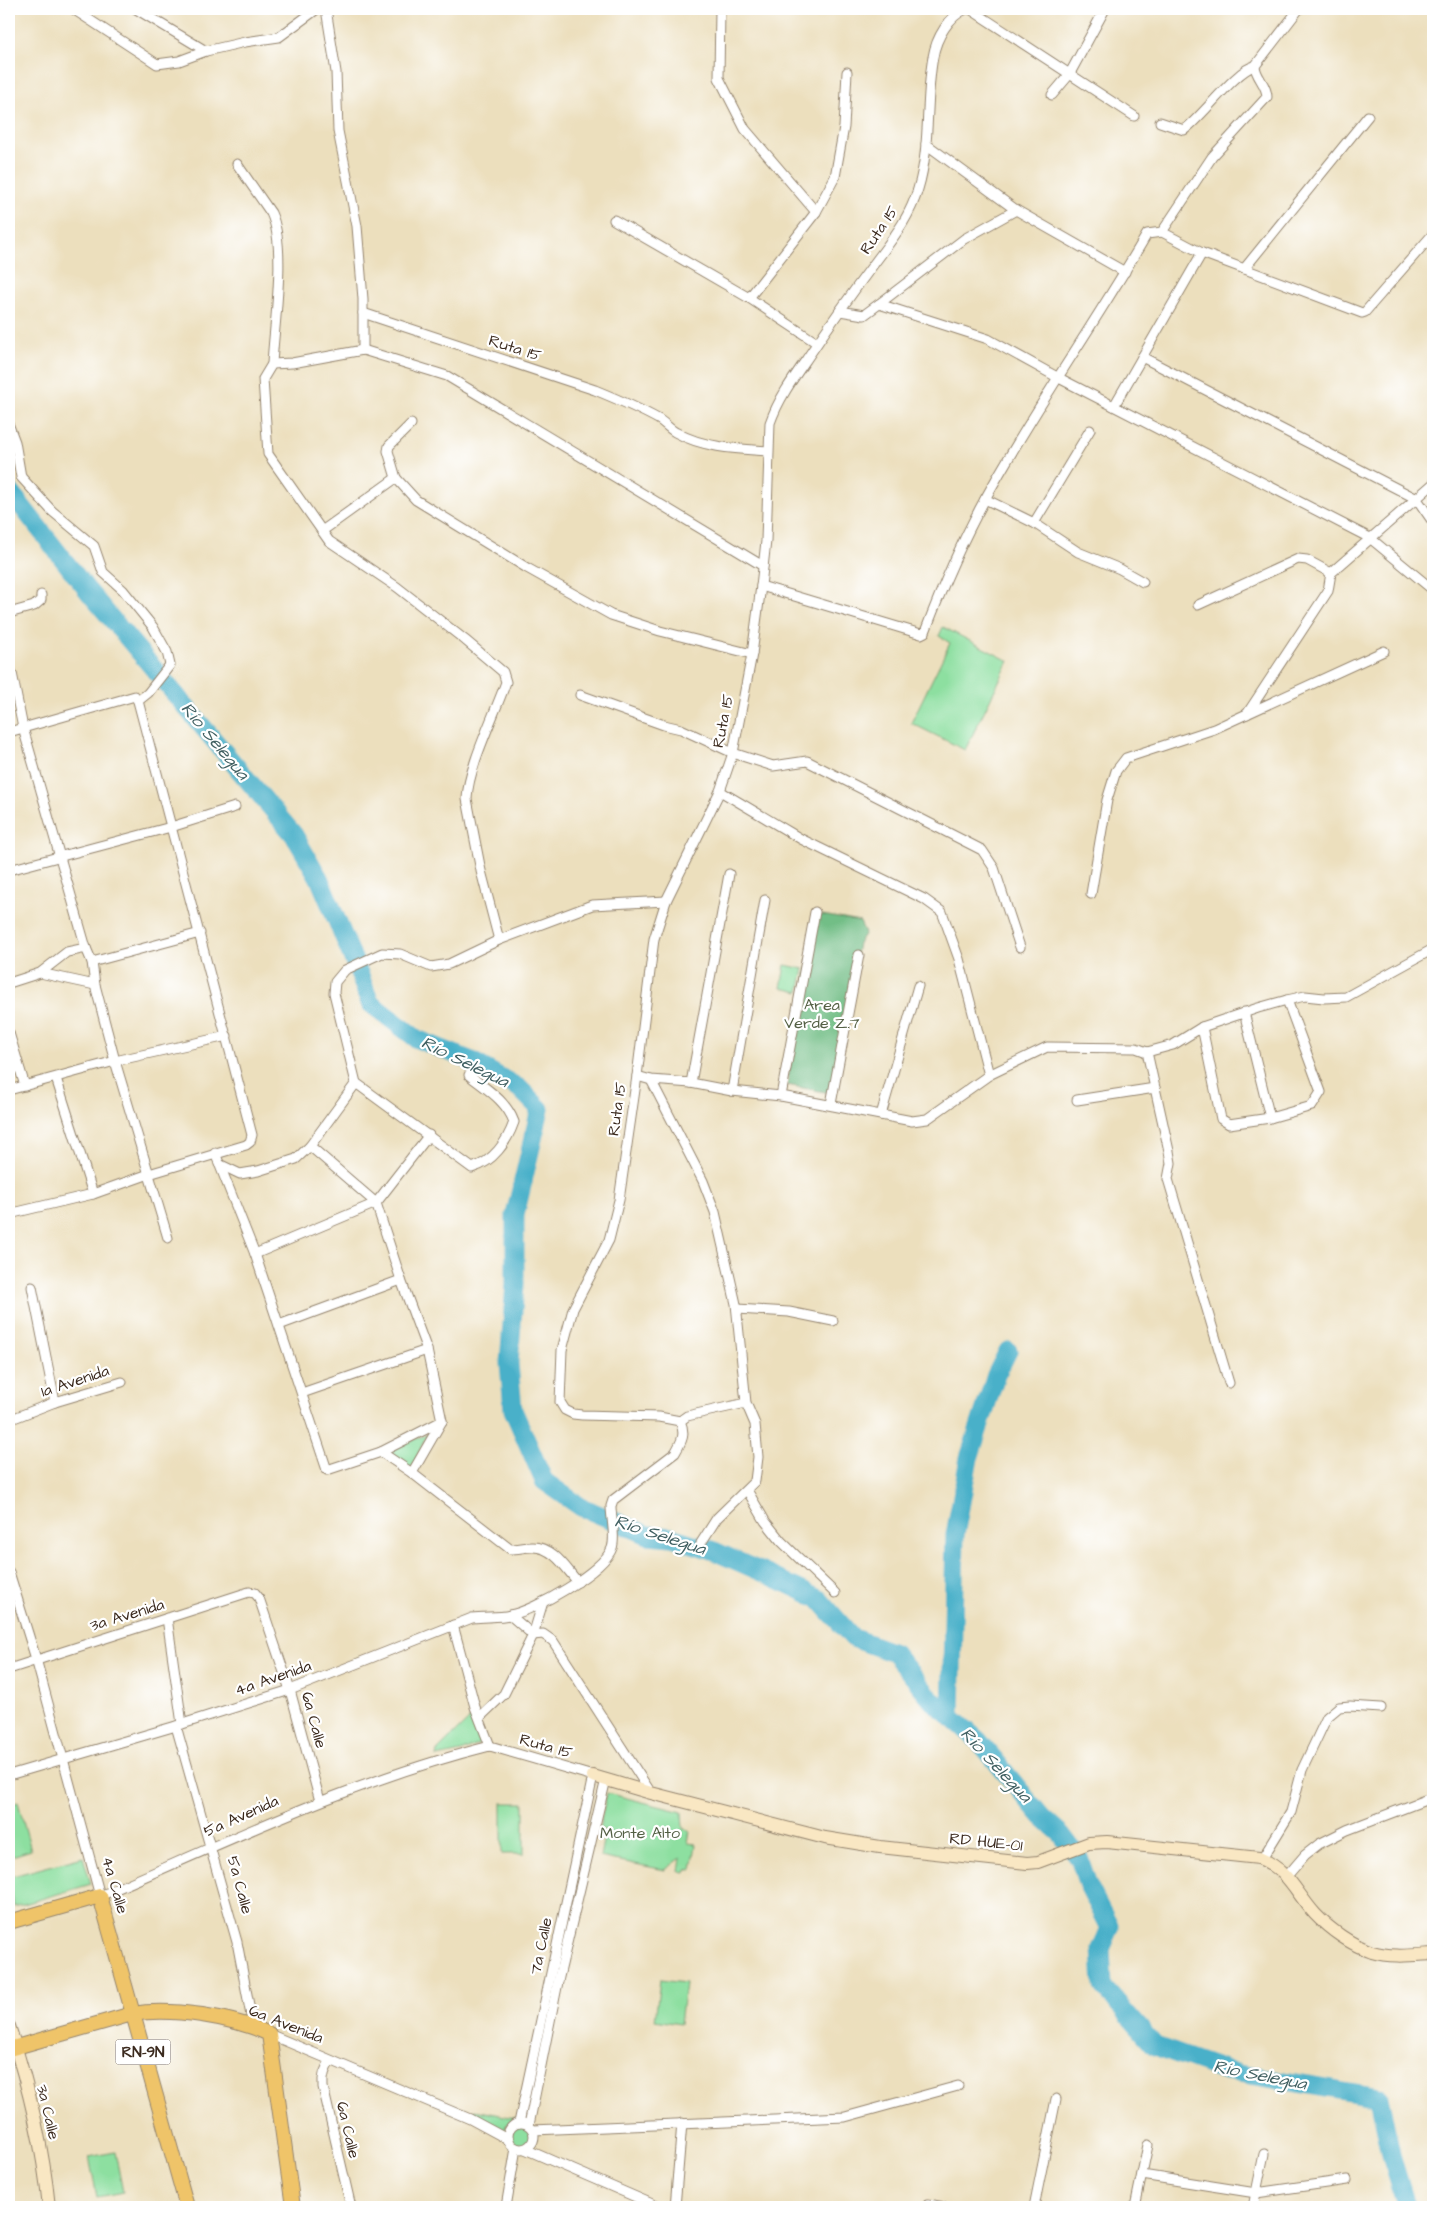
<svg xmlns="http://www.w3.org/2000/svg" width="1442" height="2216" font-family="'Architects Daughter',sans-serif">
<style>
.green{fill:#8ddfa0;stroke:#64845f}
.forest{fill:#72be86;stroke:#567452}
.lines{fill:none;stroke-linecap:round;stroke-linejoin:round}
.river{stroke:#4ab0c9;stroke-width:19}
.street-casing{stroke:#94846e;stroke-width:11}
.secondary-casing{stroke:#94846e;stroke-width:14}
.primary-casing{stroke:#94846e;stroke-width:16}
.street{stroke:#fff;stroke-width:9}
.secondary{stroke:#f9e7c3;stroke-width:12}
.primary{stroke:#efc469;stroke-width:14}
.labels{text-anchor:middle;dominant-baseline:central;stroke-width:4.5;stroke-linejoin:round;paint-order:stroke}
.shield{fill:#fff;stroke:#766a62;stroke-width:1}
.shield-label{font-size:15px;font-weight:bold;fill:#3b2a1e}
.street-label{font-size:16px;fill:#3b2a1e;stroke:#fff}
.park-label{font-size:16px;fill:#546045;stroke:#fff}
.water-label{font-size:18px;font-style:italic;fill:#416062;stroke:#fff}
</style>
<rect width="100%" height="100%" fill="#fff"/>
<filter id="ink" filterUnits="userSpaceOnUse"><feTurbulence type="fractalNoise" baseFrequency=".02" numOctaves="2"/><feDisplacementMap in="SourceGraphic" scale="10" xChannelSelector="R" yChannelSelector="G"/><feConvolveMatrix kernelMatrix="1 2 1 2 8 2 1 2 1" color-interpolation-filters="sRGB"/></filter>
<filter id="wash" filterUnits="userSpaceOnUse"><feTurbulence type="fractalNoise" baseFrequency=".0096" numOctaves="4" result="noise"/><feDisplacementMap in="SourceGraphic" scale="20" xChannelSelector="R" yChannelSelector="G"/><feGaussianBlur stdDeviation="1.12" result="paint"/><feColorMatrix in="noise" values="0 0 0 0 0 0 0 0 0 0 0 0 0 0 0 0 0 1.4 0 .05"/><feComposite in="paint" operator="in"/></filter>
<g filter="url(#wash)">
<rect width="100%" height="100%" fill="#ecdfbd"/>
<g class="green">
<polygon points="943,627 1009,661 965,750 911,723 950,643 939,636"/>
<polygon points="785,965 804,969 799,992 781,988"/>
<polygon points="427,1434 411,1470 388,1451"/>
<polygon points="473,1716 484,1742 461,1752 437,1757 438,1750"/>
<polygon points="607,1793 682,1812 683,1829 690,1830 688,1843 696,1844 692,1870 686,1869 685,1872 679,1871 681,1858 665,1870 600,1857 605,1830 599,1829"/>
<polygon points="18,1802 31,1850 9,1857 9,1805"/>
<rect x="502" y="1803" width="22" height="51"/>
<polygon points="83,1857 91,1884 14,1907 9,1877"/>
<polygon points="660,1980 685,1983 680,2024 655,2020"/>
<polygon points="474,2110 515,2118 506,2125 504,2132 474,2118"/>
<circle cx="521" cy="2136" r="13"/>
<polygon points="115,2152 123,2192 97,2197 89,2157"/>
</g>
<polygon class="forest" points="817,914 860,922 865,933 858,943 831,1093 787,1085"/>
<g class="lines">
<g class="river">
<polyline points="9,490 88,591 294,835 319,878 359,973 370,1003 417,1039 472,1061 519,1088 540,1109 515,1215 515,1284 509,1363 513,1410 544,1481 581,1507 648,1535 672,1537 714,1551 771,1576 819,1599 853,1638 894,1653 933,1701 979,1741 1042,1817 1061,1834 1079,1858 1088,1885 1110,1928 1101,1949 1103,1986 1155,2046 1226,2071 1379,2097 1392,2159 1407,2207"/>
<polyline points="951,1717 955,1535 969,1458 996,1375 1008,1351"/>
</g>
</g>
</g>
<g filter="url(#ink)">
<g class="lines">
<defs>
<g id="street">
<polyline points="73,9 157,64 179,61 206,51 245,42 279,37 317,9"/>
<polyline points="136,9 206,51"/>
<polyline points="326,9 336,72 338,131 357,226 363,299 363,350"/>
<polyline points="720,9 719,78 745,129 816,212"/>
<polyline points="970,9 1134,116"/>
<polyline points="1052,95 1069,75 1105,9"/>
<path d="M 1160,122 L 1184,130 C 1203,116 1237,69 1255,66"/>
<polyline points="926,144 1016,210 1125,272"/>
<path d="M 237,164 L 271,213 C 287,247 274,324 272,364 L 263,379 L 268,454 L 329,541 L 397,587 L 465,640 L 503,672 L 506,682 C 495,714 468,767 467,799 L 481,871 L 499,940"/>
<polyline points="614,220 749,298 817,343"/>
<path d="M 1162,232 L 1212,157 L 1267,97 C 1267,84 1256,78 1255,66 L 1299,9"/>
<polyline points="1244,269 1368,116"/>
<polyline points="749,298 816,212 835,177 844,127 847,72"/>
<polyline points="879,304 964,239 1016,210"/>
<polyline points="840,311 864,315 879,304 988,339 1057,377 1370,538 1433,590"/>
<path d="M 363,313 L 595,390 C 617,399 638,408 658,419 C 665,423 670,430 677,433 C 704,448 738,449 768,451"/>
<polyline points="1142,357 1417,499 1433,522"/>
<polyline points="272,364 292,363 363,350 447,376 763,566"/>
<polyline points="1114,406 1202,253"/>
<polyline points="411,424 389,446 388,451 396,478 416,500 527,568 611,615 660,631 752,654"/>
<polyline points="9,426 15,442 21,477 52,511 94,546 103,572 123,590 153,627 167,652 170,665 148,693 138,701"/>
<polyline points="985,499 1034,523 1078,552 1120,569 1143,582"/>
<polyline points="1034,523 1090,430"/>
<polyline points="322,531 396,478"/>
<path d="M 761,586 L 921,634 L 925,632 C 942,587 961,543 984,501 C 1034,409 1095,324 1147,234 L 1162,232 L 1202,253 L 1362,313 L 1365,312 L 1433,234"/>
<polyline points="1198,605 1298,559 1307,560 1331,573"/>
<polyline points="9,613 34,606 41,600 41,595"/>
<polyline points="12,673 23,728 86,948"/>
<polyline points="580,695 664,725 681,729 733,753 773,766 807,761 982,850 994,868 1020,947"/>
<polyline points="1247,714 1328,591 1331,573 1433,484"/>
<polyline points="9,732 135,696 138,701 252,1135 250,1142 246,1145 149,1174 93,1194 9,1214"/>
<polyline points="720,791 801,839 924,899 942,912 959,959 989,1075"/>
<polyline points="9,870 171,827 235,807"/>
<polyline points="1091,894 1107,800 1116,771 1126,758 1214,729 1384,651"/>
<polyline points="92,962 200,933"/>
<polyline points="9,983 40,973 67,952 86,948 92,962 95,985 40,973"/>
<polyline points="95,985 115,1061 168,1238"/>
<polyline points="1244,1012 1270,1118 1312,1106 1321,1092 1287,1000"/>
<polyline points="1202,1027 1221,1119 1229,1124 1270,1118"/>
<polyline points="9,1033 25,1086"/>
<polyline points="1147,1052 1169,1151 1171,1163 1168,1179 1229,1383"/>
<path d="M 469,1075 C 486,1089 506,1100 514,1122 C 507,1142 493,1162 472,1168 L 356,1083 L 334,993 L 335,982 L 345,970 L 382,953 L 400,954 L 431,967 L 449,964 L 499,940 L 592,905 L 666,901"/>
<polyline points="637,1076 651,1080 691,1083 732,1091 781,1096 912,1121 927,1119 989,1075 1047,1047 1136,1048 1147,1052 1173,1045 1202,1027 1258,1008 1287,1000 1305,996 1324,998 1346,997 1433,949"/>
<polyline points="56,1078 93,1194"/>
<polyline points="651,1080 703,1181 715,1212 736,1304 746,1403 755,1424 758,1457 755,1481 717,1518 701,1543"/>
<polyline points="691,1083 729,874"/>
<polyline points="9,1090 115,1061 227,1036"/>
<polyline points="732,1091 765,900"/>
<polyline points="781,1096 815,912"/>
<polyline points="1077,1100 1155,1088"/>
<polyline points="831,1104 859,955"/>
<polyline points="881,1115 918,986"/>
<polyline points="310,1146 376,1203 401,1280 427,1350 442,1421 412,1473"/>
<polyline points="215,1153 255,1254 327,1470 381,1452 442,1421"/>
<polyline points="219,1164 240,1174 258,1171 296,1159 310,1146 356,1083"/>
<polyline points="255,1254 376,1203 429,1135"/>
<polyline points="32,1287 55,1402"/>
<polyline points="737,1309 789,1312 833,1321"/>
<polyline points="279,1325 401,1280"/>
<polyline points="302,1393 427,1350"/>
<polyline points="9,1420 55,1402 122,1382"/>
<polyline points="680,1421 687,1416 746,1403"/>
<path d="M 381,1452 L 412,1473 L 510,1549 C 518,1549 525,1547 533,1547 C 554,1547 566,1569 578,1582"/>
<polyline points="747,1490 765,1521 781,1541 835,1593"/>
<path d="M 9,1572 L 36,1659 L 100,1896 C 228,1841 354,1780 490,1746"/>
<polyline points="510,1615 533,1635"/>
<polyline points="167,1618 182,1724"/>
<polyline points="453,1625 475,1707 490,1746"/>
<polyline points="533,1635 543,1634 553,1641 651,1793"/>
<polyline points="9,1669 249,1592 255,1593 259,1598 290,1690 320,1801"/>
<polyline points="480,1717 504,1694 533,1635 543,1602"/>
<polyline points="176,1726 237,1942 253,2026"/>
<polyline points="490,1746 593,1776 519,2123"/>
<path d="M 9,1775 L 176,1726 L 290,1690 L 472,1618 C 484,1616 498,1618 510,1615 C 534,1611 604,1571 612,1548 C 616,1537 611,1518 611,1506 L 613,1500 L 675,1453 C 682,1441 686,1434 680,1421 L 659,1417 L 582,1415 L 573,1414 L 565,1410 L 560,1402 L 562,1350 L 573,1309 L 609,1240 L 619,1200 L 637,1076 L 654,939 L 666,901 L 720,791 L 733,753 L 752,654 L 761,586 L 766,541 L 770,423 C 778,400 792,380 806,360 C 828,327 852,293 876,261 C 893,238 910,217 918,189 C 931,147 925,99 933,57 C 936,38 949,16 966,9"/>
<polyline points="1262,1859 1291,1812 1302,1770 1327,1717 1339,1707 1350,1706 1381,1708"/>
<polyline points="1287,1876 1305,1855 1319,1844 1347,1830 1433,1797"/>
<polyline points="269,2034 470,2119 509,2140"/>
<path d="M 331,2061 C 324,2069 322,2077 323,2087 L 351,2207"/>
<circle cx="521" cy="2136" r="13"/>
<polyline points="529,2125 559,1977 606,1779"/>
<polyline points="533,2130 845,2117 958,2086"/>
<polyline points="525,2149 659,2207"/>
<polyline points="1142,2175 1256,2193 1347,2180"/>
<polyline points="928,2204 944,2207"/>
<polyline points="506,2207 516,2148"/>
<polyline points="675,2207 682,2123"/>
<polyline points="1034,2207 1056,2099"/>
<polyline points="1135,2207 1148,2145"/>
<polyline points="1253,2207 1264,2154"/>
</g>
<g id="secondary">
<path d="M 593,1776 L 651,1793 L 825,1838 L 880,1847 L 1027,1863 L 1038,1862 L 1089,1843 L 1107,1842 L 1259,1858 C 1289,1870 1295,1892 1315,1914 C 1330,1930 1352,1945 1372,1952 C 1391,1958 1414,1955 1433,1954"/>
<path d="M 9,2026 C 28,2084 43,2146 49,2207"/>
</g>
<g id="primary">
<polyline points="9,1922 100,1896 187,2207"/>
<path d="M 9,2049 L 132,2014 C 171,2007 234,2017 269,2034 L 293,2207"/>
</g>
</defs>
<use href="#street" class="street-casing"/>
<use href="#secondary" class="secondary-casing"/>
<use href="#primary" class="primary-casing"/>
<use href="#street" class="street"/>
<use href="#secondary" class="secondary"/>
<use href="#primary" class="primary"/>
</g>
</g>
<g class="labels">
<rect class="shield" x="115.5" y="2039.5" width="55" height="25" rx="4"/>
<g class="shield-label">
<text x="143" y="2052">RN-9N</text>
</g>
<g class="street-label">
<text transform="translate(879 230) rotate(-56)">Ruta 15</text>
<text transform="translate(515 348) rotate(18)">Ruta 15</text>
<text transform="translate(723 721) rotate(-79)">Ruta 15</text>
<text transform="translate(617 1109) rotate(-82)">Ruta 15</text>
<text transform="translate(75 1381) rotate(-18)">1a Avenida</text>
<text transform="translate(127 1615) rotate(-17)">3a Avenida</text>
<text transform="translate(273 1678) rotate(-19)">4a Avenida</text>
<text transform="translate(314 1720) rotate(75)">6a Calle</text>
<text transform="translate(546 1746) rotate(16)">Ruta 15</text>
<text transform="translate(241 1816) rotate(-24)">5a Avenida</text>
<text transform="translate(986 1842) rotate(6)">RD HUE-01</text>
<text transform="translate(115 1885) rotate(74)">4a Calle</text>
<text transform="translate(240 1885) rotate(75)">5a Calle</text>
<text transform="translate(541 1946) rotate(-78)">7a Calle</text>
<text transform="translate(286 2024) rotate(22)">6a Avenida</text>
<text transform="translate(48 2112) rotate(77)">3a Calle</text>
<text transform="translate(348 2130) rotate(77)">6a Calle</text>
</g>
<g class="park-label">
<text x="822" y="1005">Area<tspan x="822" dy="18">Verde Z.7</tspan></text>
<text x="640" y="1833">Monte Alto</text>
</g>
<g class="water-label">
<text transform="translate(215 741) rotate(50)">Río Selegua</text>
<text transform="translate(465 1062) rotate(26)">Río Selegua</text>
<text transform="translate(660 1535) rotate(18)">Río Selegua</text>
<text transform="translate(996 1765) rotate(47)">Río Selegua</text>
<text transform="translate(1260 2075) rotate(11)">Río Selegua</text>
</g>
</g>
<rect width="1442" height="2216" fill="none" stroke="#fff" stroke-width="30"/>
</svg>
